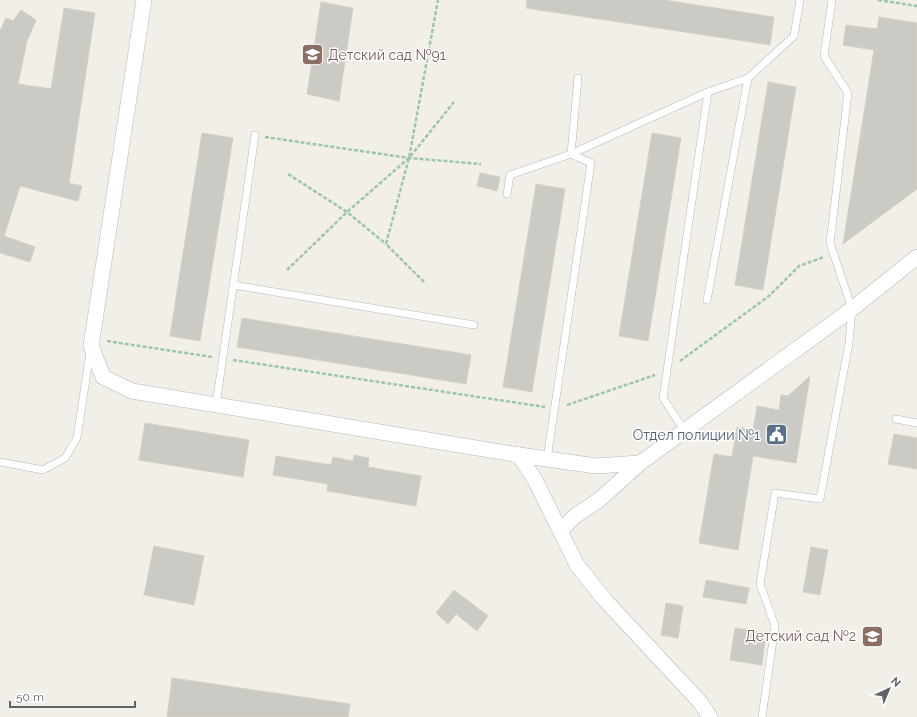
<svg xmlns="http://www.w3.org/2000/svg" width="917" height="717" font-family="Raleway,sans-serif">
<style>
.building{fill:#cccac5;stroke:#d6d1c6}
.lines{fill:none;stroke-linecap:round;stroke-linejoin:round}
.service-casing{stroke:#b5b8bc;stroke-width:8}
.minor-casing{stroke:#b5b8bc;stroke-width:16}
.path{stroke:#9cc7a9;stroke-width:2.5;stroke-dasharray:4 2;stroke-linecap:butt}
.service{stroke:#fff;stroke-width:7}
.minor{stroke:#fff;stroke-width:15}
.labels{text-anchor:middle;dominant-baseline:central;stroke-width:3;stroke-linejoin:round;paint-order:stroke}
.education-label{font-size:14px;fill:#785e54;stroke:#fff;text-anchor:start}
.service-label{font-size:14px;fill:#4e5e75;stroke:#fff;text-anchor:end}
</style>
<rect width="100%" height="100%" fill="#f1efe8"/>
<g class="building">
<polygon points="527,0 664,0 774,17 770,45 526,8"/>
<polygon points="321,2 353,8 339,101 307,94"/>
<polygon points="64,8 95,13 69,183 82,186 78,201 20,186 4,236 35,247 30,262 0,253 0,31 6,18 13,21 21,10 36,20 27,41 18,84 51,89"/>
<polygon points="879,17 917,23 917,189 843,244 874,50 843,45 846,25 877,29"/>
<polygon points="768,82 796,87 763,290 735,285"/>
<polygon points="202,133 233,138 200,341 170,336"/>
<polygon points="652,133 681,138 648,341 619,336"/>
<polygon points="480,173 500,177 497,191 477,186"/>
<polygon points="536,184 565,189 532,392 503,387"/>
<polygon points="242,318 471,355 466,384 237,347"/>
<polygon points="810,376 796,463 753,456 738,550 699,543 714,454 732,457 737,427 753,430 757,406 779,410 781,395 788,396"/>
<polygon points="145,423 249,440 243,477 139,460"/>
<polygon points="894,434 917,438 917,469 888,464"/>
<polygon points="354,455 369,458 368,467 421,476 416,506 327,491 328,484 273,475 276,456 331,465 333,457 353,461"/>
<polygon points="154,546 204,556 194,605 144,595"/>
<polygon points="811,547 828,550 820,595 803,592"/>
<polygon points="706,580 749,588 746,604 703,597"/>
<polygon points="454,590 488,616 477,631 456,614 448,624 436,613"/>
<polygon points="666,603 683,606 678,638 661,635"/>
<polygon points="735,628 766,633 762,665 730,660"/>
<polygon points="172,678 350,704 348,717 167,717"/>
</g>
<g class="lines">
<defs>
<g id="service">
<polyline points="507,194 510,175 571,154 708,92 748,78 794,36 800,0"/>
<polyline points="233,285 474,325"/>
<polyline points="707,300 748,78"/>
<polyline points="216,405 255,135"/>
<polyline points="896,419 917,423"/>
<polyline points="684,430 663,398 708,92"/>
<polyline points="547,459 591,163 571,154 578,78"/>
<polyline points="0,462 43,470 65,458 77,438 90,352"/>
<polyline points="762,717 775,626 760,584 775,493 820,499 849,343 852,309 830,243 848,93 824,56 832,0"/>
</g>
<g id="minor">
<polyline points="144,0 91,346 103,377 132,391 519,455 596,466 640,463"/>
<polyline points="519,455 535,480 577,565 605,600 700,702 710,717"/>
<polyline points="561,530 575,516 599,500 640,463 852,309 917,257"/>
</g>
</defs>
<use href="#service" class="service-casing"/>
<use href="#minor" class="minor-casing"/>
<g class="path">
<polyline points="878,0 917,6"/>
<polyline points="265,137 409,158 481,164"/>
<polyline points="288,174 347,212 386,244"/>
<polyline points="287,270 347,212 409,158 454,102"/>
<polyline points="424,282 386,244 409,158 438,0"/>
<polyline points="107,341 212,357"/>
<polyline points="233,360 545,407"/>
<polyline points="680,361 769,296 799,266 824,257"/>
<polyline points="567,405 655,375"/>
</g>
<use href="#service" class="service"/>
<use href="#minor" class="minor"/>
</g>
<defs>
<symbol id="school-square" viewBox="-11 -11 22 22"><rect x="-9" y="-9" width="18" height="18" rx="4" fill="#8d6e63" stroke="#fff"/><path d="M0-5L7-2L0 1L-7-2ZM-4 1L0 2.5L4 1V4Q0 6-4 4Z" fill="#fff"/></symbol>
<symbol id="civic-square" viewBox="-11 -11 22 22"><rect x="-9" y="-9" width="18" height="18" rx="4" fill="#5c6f8a" stroke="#fff"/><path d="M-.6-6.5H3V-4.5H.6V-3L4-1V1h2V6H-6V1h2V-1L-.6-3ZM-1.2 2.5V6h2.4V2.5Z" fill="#fff"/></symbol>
</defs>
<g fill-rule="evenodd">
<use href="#school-square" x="300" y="42" width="25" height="25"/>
<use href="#civic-square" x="764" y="422" width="25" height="25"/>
<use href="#school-square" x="860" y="624" width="25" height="25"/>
</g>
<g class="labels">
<g class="education-label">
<text x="328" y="55">Детский сад №91</text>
<text x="856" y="636" text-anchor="end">Детский сад №2</text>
</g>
<g class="service-label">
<text x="760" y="435">Отдел полиции №1</text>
</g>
</g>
<g transform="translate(889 689) rotate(44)" stroke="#ffffff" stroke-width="3" paint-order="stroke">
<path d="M0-3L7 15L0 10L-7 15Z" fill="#5f6368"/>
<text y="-6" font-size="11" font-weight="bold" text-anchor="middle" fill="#5f6368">N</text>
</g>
<path d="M10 701v6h125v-6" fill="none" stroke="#5f6368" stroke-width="2"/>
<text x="16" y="701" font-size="12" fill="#5f6368" stroke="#ffffff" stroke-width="3" paint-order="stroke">50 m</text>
</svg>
